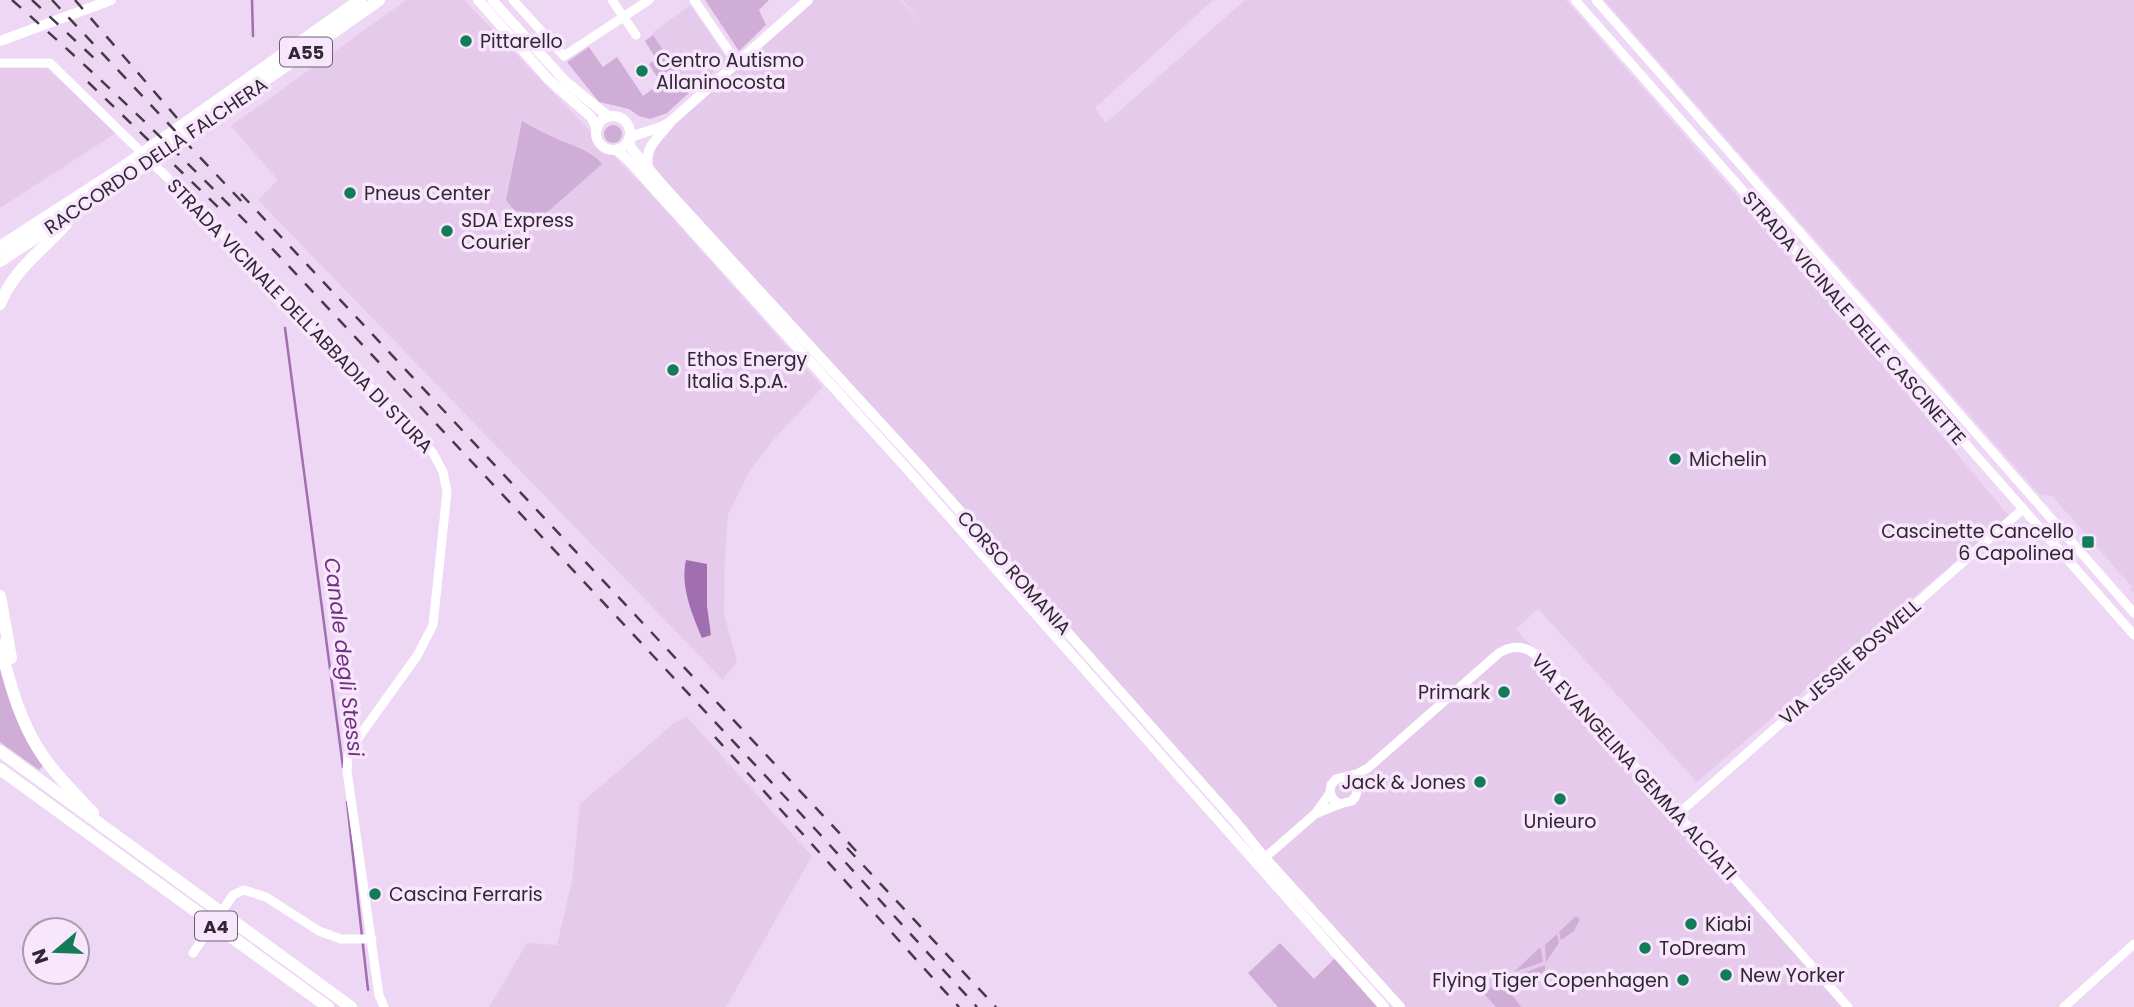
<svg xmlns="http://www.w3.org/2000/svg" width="2134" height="1007" font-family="Poppins,sans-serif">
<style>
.built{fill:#e5caec}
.green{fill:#cfadd7}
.water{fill:#a16faf}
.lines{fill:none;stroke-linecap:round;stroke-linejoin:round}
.stream{stroke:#a16faf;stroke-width:2.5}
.minor{stroke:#fff;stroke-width:9}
.major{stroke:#fff;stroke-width:10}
.highway{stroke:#fff;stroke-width:12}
.rail{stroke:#453a47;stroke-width:2.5;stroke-dasharray:12 12;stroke-linecap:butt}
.poi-dot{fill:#117c57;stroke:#f8e6fd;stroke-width:2.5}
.labels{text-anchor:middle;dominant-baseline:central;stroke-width:7;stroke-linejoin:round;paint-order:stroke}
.shield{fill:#f8e6fd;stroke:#6c606f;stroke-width:2}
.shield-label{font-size:18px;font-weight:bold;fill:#302732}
.poi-label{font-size:19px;fill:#302732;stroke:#f8e6fd;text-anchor:start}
.street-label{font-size:19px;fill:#302732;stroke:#f8e6fd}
.water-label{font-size:21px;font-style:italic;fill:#70307f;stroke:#f8e6fd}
</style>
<rect width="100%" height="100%" fill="#eed7f4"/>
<g class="built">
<polygon points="406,0 464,0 648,191 823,387 776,437 750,470 728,515 725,559 724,614 737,661 723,680 258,200 278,180 231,126"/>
<polygon points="808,0 900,0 926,28 902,0 1213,0 1095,108 1106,123 1245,0 1566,0 1816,286 2009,516 1697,782 1538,609 1516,629 1848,1007 1400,1007 649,170 649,149"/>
<polygon points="1604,0 2134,0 2134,593 2130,589 2132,587 2052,496 2040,495"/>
<polygon points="690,5 728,60 691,91 652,33"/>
<polygon points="0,68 47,68 116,133 0,208"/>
<polygon points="687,717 812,856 726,1007 489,1007 527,943 557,945 572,880 580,804 674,723"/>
</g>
<g class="green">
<polygon points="705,0 769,0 759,10 766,25 739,51"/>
<polygon points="653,35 691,91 667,113 650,119 639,116 629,109 599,102 567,62 589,47 603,67 617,57 643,96 661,83 649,64 656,59 645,41"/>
<path d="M 522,121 C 532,127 542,132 553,137 C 569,145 590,149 602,164 L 535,223 L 526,212 L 515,211 L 506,200 Z"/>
<circle cx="613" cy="134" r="9"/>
<path d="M 0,667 C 10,703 20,736 43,766 L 39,770 L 0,742 Z"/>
<polygon points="1576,916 1580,919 1574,931 1561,940 1559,932"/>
<polygon points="1557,934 1559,943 1546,962 1545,945"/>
<polygon points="1280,943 1314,979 1335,958 1378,1007 1278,1007 1248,973"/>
<polygon points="1539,948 1541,949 1543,962 1514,972"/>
<polygon points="1545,965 1545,970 1530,984 1524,984 1517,975"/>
<polygon points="1501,979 1521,1007 1496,1007 1484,994"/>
</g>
<path class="water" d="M 686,560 L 707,564 L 707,606 L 711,635 L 702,638 C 692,614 680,586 686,560 Z"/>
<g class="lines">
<g class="stream">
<polyline points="252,0 253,36"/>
<polyline points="285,328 343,767"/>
<polyline points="347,802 368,990"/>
</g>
<g class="minor">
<polyline points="513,0 564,56 649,0"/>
<polyline points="612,0 636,35"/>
<polyline points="694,0 737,63"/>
<polyline points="1575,0 2134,635"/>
<polyline points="1596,0 2134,613"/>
<polyline points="0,63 50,63 180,190 433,453 443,472 447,492 433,625 417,656 353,745 348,756 347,771 379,995 384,1007"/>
<path d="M 1330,793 L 1334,800 L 1340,804 L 1352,801 C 1360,793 1358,781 1347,777"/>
<polyline points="1315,814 1340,804"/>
<polyline points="1677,815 2023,509"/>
<path d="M 1260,862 L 1315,814 L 1330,793 L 1331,785 L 1336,779 L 1357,774 L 1368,768 L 1499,653 C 1512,645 1524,645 1536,655 L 1848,1007"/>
<polyline points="193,953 233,895 244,890 266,897 319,931 341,939 372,939"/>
<polyline points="2064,1007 2134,944"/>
</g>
<g class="major">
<polyline points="478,0 549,80 591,117 597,128"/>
<polyline points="492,0 566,82 609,117"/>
<polyline points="0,41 111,0"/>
<circle cx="613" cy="133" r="17"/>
<polyline points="630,137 661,127 670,122 808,0"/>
<polyline points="629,140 631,148 667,190 920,466 1234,820 1265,858 1400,1007"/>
<polyline points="617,150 629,161 909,471 1384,1007"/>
<path d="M 648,167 C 644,148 658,138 669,124"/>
</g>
<g class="highway">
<polyline points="0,247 122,168 360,0"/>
<polyline points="0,261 129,176 379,0"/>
<path d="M 0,304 C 14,269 42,251 66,224"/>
<polyline points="0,596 11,658"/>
<path d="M 0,645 C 10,684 20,723 43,756 C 57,777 76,794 93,813"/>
<polyline points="0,751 351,1007"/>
<polyline points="0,769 328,1007"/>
</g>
<g class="rail">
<path d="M 12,0 C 107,83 197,171 285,262 L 816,830 L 977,1007"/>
<polyline points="32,0 95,59"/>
<polyline points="52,0 244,204"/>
<polyline points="75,0 190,133"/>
<polyline points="88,82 219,208"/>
<polyline points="241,194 858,853"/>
<polyline points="715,737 959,1007"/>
<polyline points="847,848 996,1007"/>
</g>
</g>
<g class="poi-dot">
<circle cx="466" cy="41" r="7"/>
<circle cx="642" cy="71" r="7"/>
<circle cx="350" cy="193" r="7"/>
<circle cx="447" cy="231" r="7"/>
<circle cx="673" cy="370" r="7"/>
<circle cx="1675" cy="459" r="7"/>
<rect x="2081" y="535" width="14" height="14" rx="3.5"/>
<circle cx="1504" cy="692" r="7"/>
<circle cx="1480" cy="782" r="7"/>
<circle cx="1560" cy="799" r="7"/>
<circle cx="375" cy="894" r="7"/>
<circle cx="1691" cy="924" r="7"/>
<circle cx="1645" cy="948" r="7"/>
<circle cx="1726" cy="975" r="7"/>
<circle cx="1683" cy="980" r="7"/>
</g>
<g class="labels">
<g class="shield">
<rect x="280" y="37.5" width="52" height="29" rx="5"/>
<rect x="195" y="911.5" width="42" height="29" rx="5"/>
</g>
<g class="shield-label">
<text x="306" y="52">A55</text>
<text x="216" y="926">A4</text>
</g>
<g class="poi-label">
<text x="480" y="41">Pittarello</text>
<text x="656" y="60">Centro Autismo<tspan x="656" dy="22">Allaninocosta</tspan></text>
<text x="364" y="193">Pneus Center</text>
<text x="461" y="220">SDA Express<tspan x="461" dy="22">Courier</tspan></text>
<text x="687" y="359">Ethos Energy<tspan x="687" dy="22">Italia S.p.A.</tspan></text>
<text x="1689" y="459">Michelin</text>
<text x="2074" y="531" text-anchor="end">Cascinette Cancello<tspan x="2074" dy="22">6 Capolinea</tspan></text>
<text x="1490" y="692" text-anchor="end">Primark</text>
<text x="1466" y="782" text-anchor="end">Jack &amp; Jones</text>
<text x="1560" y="821" text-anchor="middle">Unieuro</text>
<text x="389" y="894">Cascina Ferraris</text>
<text x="1705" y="924">Kiabi</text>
<text x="1659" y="948">ToDream</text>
<text x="1740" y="975">New Yorker</text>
<text x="1669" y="980" text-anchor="end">Flying Tiger Copenhagen</text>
</g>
<g class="street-label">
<text transform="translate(156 156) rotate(-34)">RACCORDO DELLA FALCHERA</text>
<text transform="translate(300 316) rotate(46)">STRADA VICINALE DELL'ABBADIA DI STURA</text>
<text transform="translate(1854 318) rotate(49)">STRADA VICINALE DELLE CASCINETTE</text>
<text transform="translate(1014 573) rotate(48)">CORSO ROMANIA</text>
<text transform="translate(1850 662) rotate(-41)">VIA JESSIE BOSWELL</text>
<text transform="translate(1634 767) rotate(48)">VIA EVANGELINA GEMMA ALCIATI</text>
</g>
<g class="water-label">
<text transform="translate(344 657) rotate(83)">Canale degli Stessi</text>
</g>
</g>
<g transform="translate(56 951) rotate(251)"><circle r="33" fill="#f8e6fd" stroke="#a89aac" stroke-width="2"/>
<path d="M0-5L12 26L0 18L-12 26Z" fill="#117c57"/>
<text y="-10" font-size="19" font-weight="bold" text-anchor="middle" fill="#302732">N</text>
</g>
</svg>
